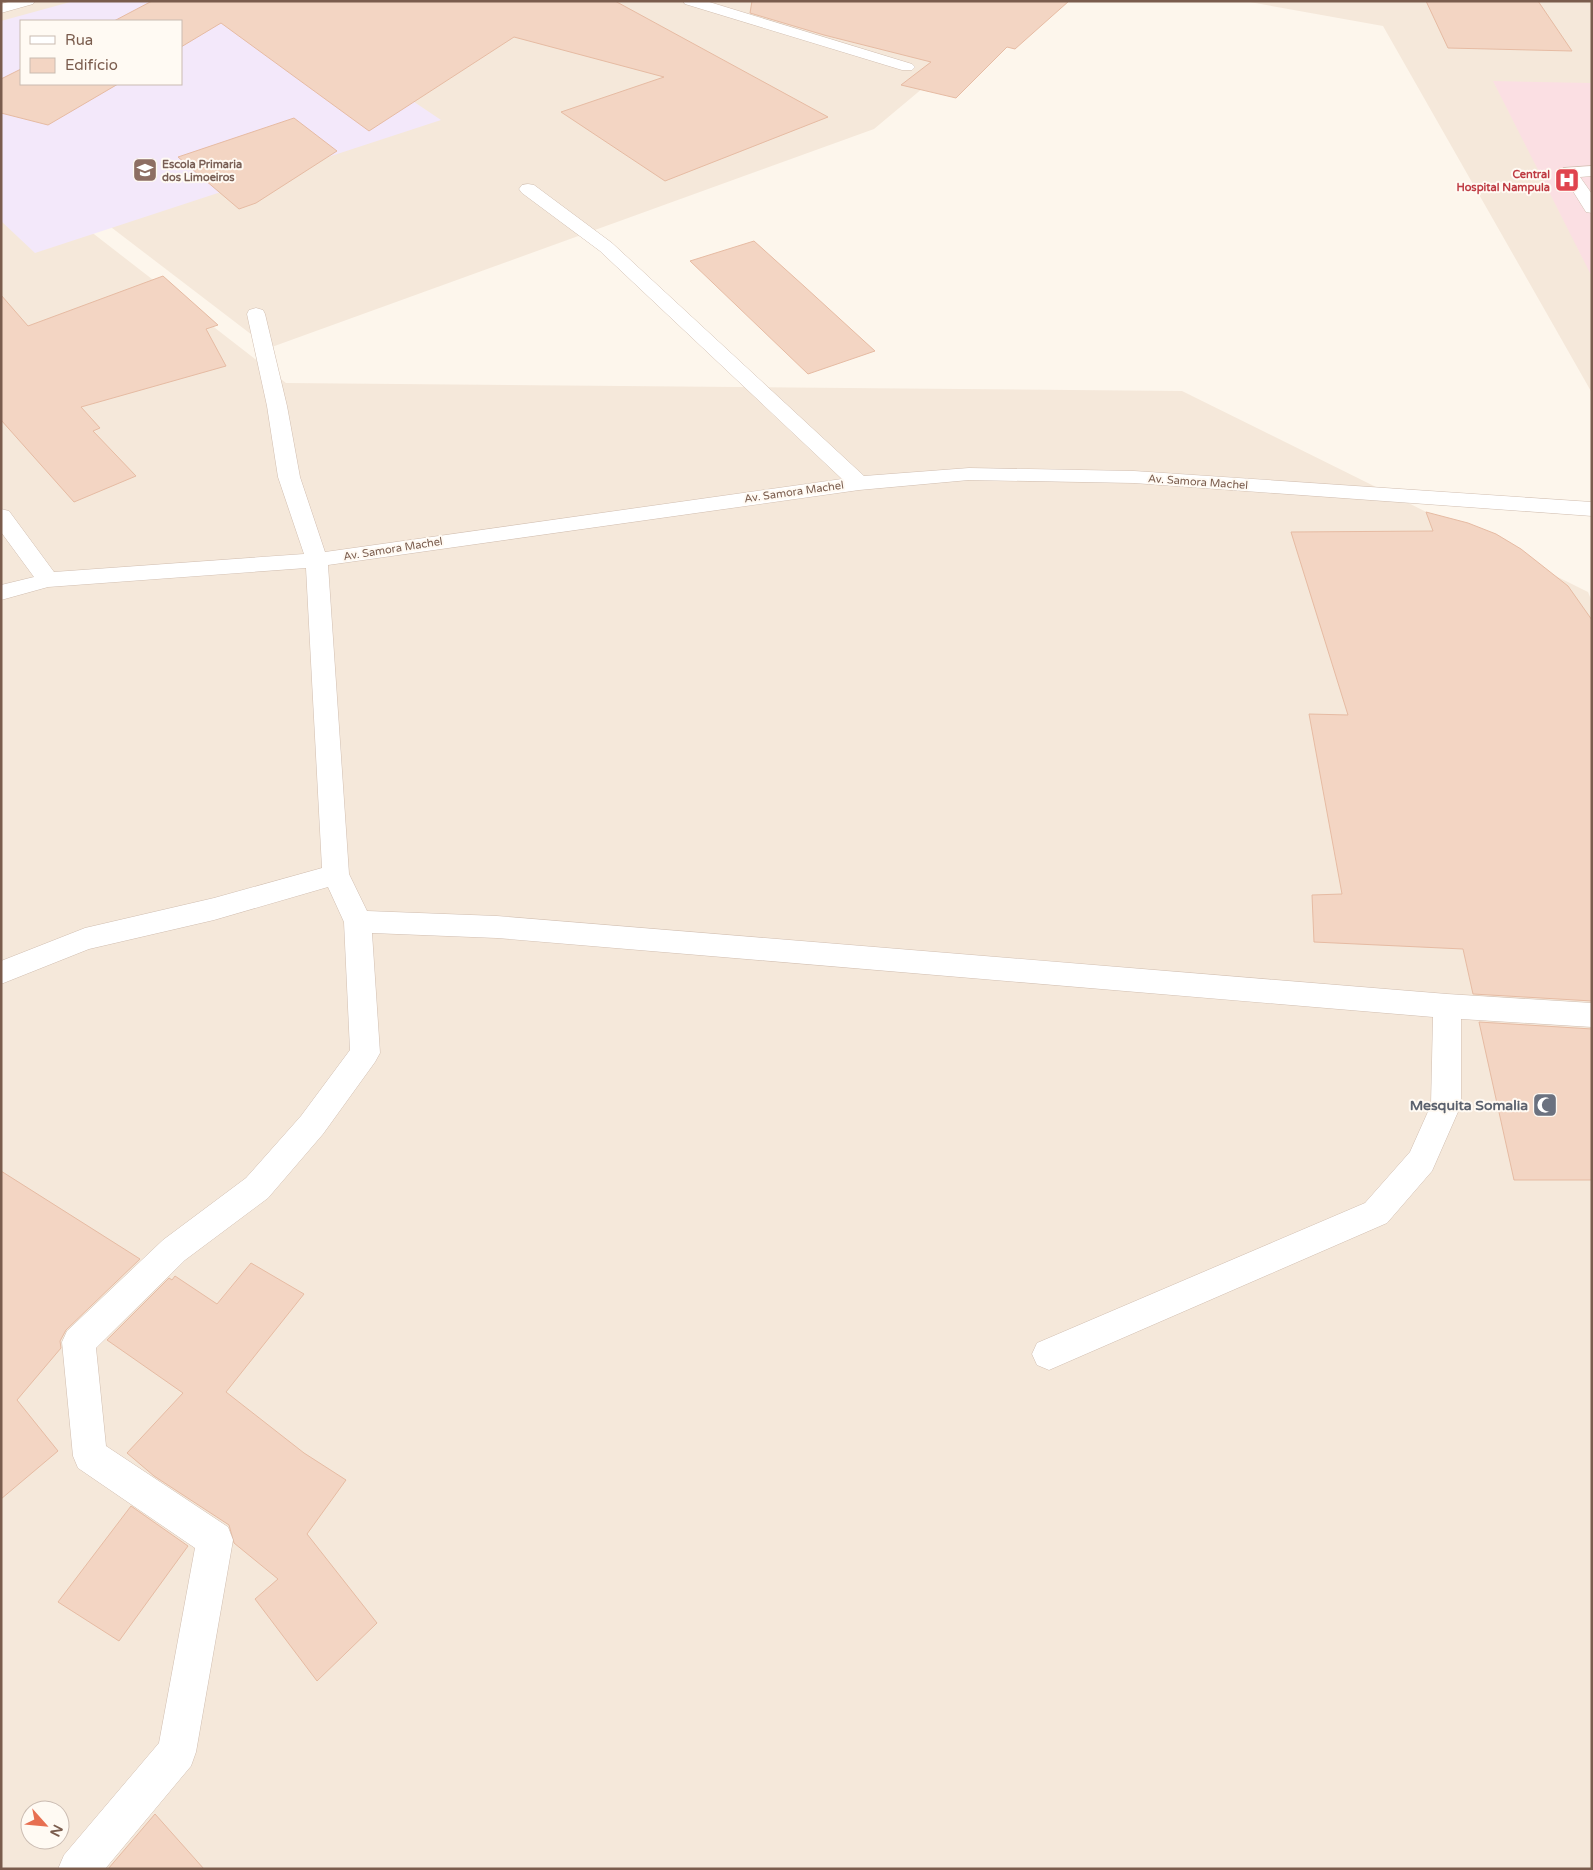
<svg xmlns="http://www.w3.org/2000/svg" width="1593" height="1870" font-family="'Varela Round',sans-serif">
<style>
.residential{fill:#f5e8da;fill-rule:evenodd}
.education{fill:#f3e8fa;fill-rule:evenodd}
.medical{fill:#fbdfe3}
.building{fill:#f3d5c3;stroke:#e6bba3}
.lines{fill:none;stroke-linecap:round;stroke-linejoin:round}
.minor-casing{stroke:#d1beb0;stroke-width:1}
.minor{fill:#fff;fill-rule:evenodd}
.labels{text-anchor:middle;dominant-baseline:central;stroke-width:4;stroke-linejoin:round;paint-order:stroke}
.far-education-label{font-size:11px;font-weight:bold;fill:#785e54;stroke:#fffaf3;text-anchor:start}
.far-health-label{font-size:11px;font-weight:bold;fill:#be3a42;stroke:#fffaf3;text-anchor:end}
.far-street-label{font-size:11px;fill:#7a5c4d;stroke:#fffaf3}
.worship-label{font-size:14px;font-weight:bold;fill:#5b616d;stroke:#fffaf3;text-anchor:end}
</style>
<rect width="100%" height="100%" fill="#fdf6ec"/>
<g class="residential">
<path d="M 1,1 L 1027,1 L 874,129 L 269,348 L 1,143 ZM 21,21 L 181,21 L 181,84 L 21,84 Z"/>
<polygon points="1244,1 1592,1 1592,393 1383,26"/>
<path d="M 1,162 L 286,383 L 1182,391 L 1588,592 L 1592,602 L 1592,1869 L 1,1869 ZM 30,1810 L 60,1810 L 60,1840 L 30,1840 Z"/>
</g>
<path class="education" d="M 74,1 L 264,1 L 441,120 L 35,253 L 1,221 L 1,21 ZM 21,21 L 181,21 L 181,84 L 21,84 Z"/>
<polygon class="medical" points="1493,81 1592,83 1592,277"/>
<g class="building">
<polygon points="152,1 615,1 828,117 665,181 561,112 664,77 514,37 369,131 221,23 181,47 181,21 114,21"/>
<polygon points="752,1 1069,1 1015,49 1007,47 956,98 901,85 931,62 824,35 750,13"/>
<polygon points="1426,1 1538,1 1572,51 1448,48"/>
<polygon points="21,69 21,84 118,84 48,125 1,113 1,79"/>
<polygon points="294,118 337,151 256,203 239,209 178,157"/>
<polygon points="754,241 805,287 875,351 808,374 690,261"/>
<polygon points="163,276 218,325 206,329 226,366 81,407 100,428 93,431 136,476 74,502 1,420 1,295 28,326"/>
<polygon points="1426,512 1468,523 1496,534 1521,549 1568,586 1592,620 1592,1001 1473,994 1463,949 1314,942 1312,895 1342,894 1309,714 1348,715 1291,532 1433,531"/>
<polygon points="1479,1022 1592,1029 1592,1180 1514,1180"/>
<polygon points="1,1171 140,1259 66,1330 60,1341 61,1348 17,1400 58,1451 1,1499"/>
<polygon points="251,1263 304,1294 226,1392 304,1453 346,1480 307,1534 377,1623 317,1681 255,1599 278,1579 234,1543 229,1525 154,1476 127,1453 183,1393 107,1340 169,1278 172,1280 175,1276 217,1304"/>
<polygon points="131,1506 188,1546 119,1641 58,1602"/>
<polygon points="155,1814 204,1869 108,1869"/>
</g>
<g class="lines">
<defs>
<g id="minor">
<polygon points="12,1 35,1 33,4 1,13 1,4"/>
<polygon points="683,1 706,1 912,64 915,67 912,70 902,70 685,4"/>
<polygon points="1592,166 1592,176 1580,177 1592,194 1592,213 1586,212 1561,172 1563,168"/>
<polygon points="528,184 534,185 612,243 864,476 969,468 1134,471 1592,502 1592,516 1134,483 969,480 859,490 328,565 349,874 367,911 497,916 1447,994 1592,1003 1592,1027 1461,1019 1461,1105 1432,1171 1387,1223 1049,1370 1037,1365 1032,1354 1037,1343 1365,1203 1410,1152 1431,1105 1433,1017 497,938 372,933 380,1053 375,1062 323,1134 268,1198 185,1260 96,1348 106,1446 228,1527 233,1540 196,1752 191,1766 105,1869 58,1869 64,1855 159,1743 195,1548 78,1468 73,1456 62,1342 67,1331 163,1240 246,1178 301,1116 350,1050 344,922 328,887 214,920 89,949 1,984 1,961 85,928 214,898 322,868 306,568 48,587 1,600 1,585 34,577 1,532 1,509 9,511 54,572 304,554 278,477 267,406 247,314 249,310 256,308 263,310 265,314 287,406 300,477 325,552 842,479 600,251 522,193 519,189 522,185"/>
</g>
</defs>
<use href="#minor" class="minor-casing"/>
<use href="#minor" class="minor"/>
</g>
<defs>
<symbol id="school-square" viewBox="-11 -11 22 22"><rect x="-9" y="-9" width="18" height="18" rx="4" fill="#8d6e63" stroke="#fffaf3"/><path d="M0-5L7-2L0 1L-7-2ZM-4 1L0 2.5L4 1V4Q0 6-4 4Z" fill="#fff"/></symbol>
<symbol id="hospital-square" viewBox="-11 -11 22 22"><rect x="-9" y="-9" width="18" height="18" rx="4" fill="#e0444e" stroke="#fffaf3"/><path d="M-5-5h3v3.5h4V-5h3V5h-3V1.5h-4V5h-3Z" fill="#fff"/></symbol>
<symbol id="mosque-square" viewBox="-11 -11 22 22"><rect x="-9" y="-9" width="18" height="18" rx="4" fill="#6b7280" stroke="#fffaf3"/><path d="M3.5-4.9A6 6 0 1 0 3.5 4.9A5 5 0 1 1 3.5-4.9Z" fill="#fff"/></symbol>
</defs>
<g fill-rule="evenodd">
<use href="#school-square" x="131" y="156" width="28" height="28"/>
<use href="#hospital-square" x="1553" y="166" width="28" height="28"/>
<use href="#mosque-square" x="1531" y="1091" width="28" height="28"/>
</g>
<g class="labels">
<g class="far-education-label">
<text x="162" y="164">Escola Primaria<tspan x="162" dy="13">dos Limoeiros</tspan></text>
</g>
<g class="far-health-label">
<text x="1550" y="174">Central<tspan x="1550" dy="13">Hospital Nampula</tspan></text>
</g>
<g class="far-street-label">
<text transform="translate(1198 482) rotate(4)">Av. Samora Machel</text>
<text transform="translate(794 492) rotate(-8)">Av. Samora Machel</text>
<text transform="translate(393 549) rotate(-9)">Av. Samora Machel</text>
</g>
<g class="worship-label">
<text x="1528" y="1105">Mesquita Somalia</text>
</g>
</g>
<rect width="1593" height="1870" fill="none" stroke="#7a5c4d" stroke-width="5"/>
<rect x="20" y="20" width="162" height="65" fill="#fffaf3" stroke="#cabbb1"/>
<rect x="30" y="36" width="25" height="8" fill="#ffffff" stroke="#cabbb1"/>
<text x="65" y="45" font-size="15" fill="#7a5c4d">Rua</text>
<rect x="30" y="58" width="25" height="15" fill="#f3d5c3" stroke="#cabbb1"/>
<text x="65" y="70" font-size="15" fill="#7a5c4d">Edifício</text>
<g transform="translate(45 1825) rotate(117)"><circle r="24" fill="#fffaf3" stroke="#cabbb1"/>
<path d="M0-4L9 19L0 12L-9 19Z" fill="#e76f51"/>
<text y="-8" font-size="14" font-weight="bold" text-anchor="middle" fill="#7a5c4d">N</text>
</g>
</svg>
